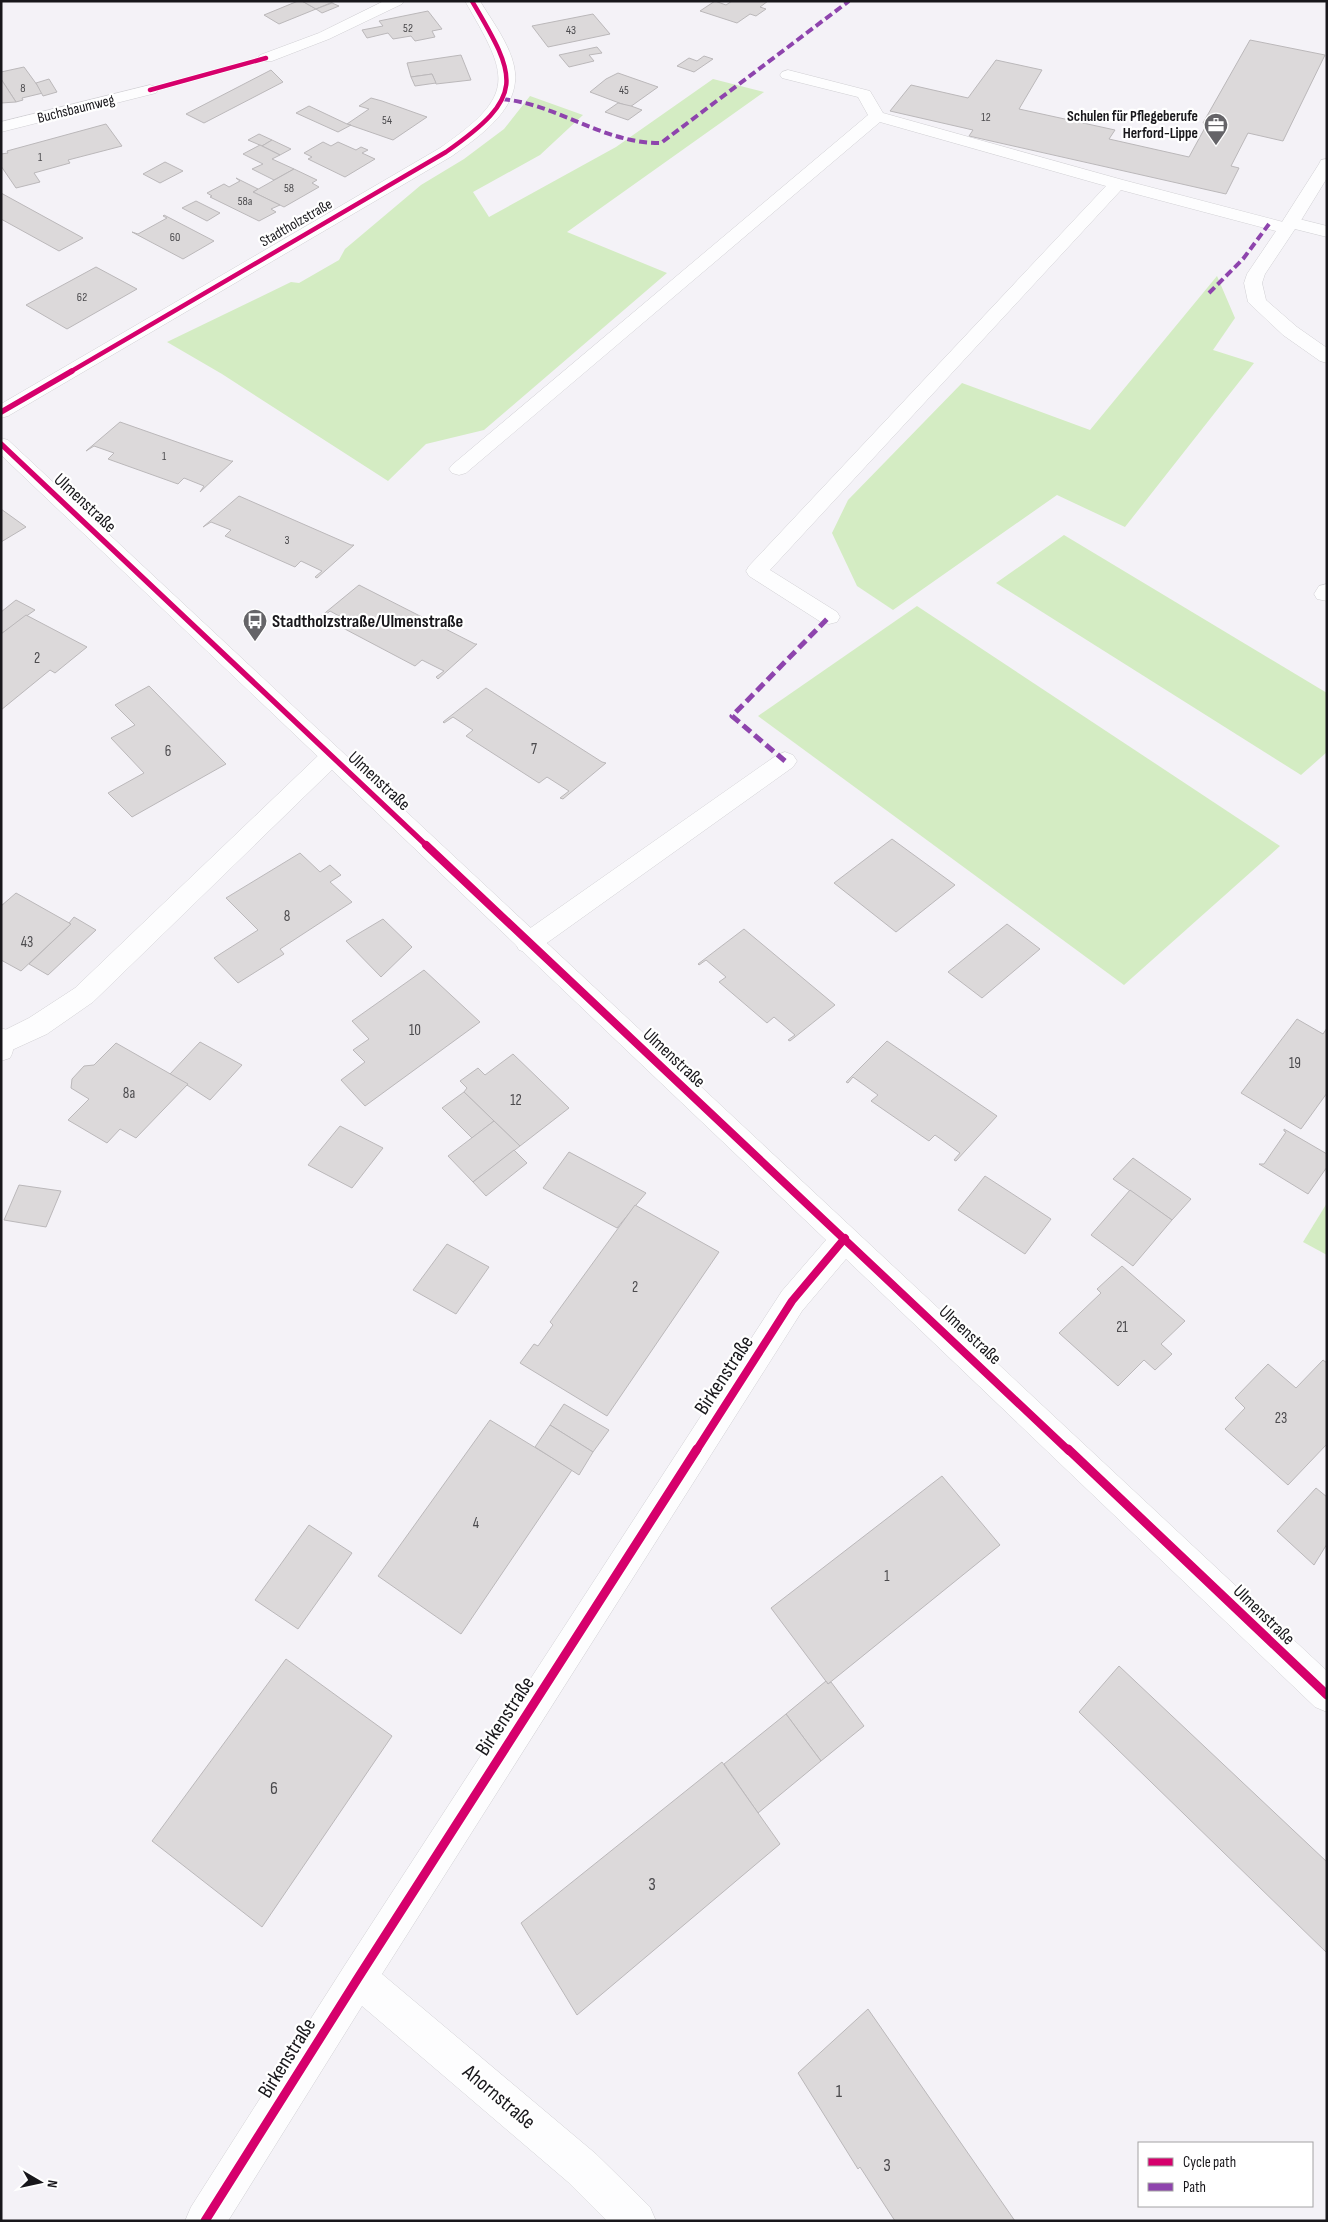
<svg xmlns="http://www.w3.org/2000/svg" width="1328" height="2222" font-family="'Sofia Sans Condensed',sans-serif">
<style>
.green{fill:#d4ecc3}
.building{fill:#dcd9da;stroke:#bbb8ba}
.lines{fill:none;stroke-linecap:round;stroke-linejoin:round}
.lane-casing{stroke:#d1d0d4;stroke-width:1}
.street-casing{stroke:#d1d0d4;stroke-width:1}
.secondary-casing{stroke:#d1d0d4;stroke-width:1}
.lane{fill:#fdfdfe;fill-rule:evenodd}
.street{fill:#fdfdfe;fill-rule:evenodd}
.secondary{fill:#fdfdfe;fill-rule:evenodd}
.quiet-far1{stroke:#8e44ad;stroke-width:4;stroke-dasharray:8 4;stroke-linecap:butt}
.quiet{stroke:#8e44ad;stroke-width:5;stroke-dasharray:10 5;stroke-linecap:butt}
.cycleway-far3-casing{stroke:#fff;stroke-width:6}
.cycleway-far2-casing{stroke:#fff;stroke-width:8}
.cycleway-far1-casing{stroke:#fff;stroke-width:11}
.cycleway-casing{stroke:#fff;stroke-width:12}
.cycleway-far3{stroke:#d6006c;stroke-width:4.5}
.cycleway-far2{stroke:#d6006c;stroke-width:5.5}
.cycleway-far1{stroke:#d6006c;stroke-width:8}
.cycleway{stroke:#d6006c;stroke-width:9}
.labels{text-anchor:middle;dominant-baseline:central;stroke-width:4.5;stroke-linejoin:round;paint-order:stroke}
.far-number-label{font-size:12px;fill:#4b4a4d}
.far-street-label{font-size:15px;fill:#18171b;stroke:#fff}
.far-poi-label{font-size:15px;font-weight:bold;fill:#18171b;stroke:#fff;text-anchor:end}
.number-label{font-size:15px;fill:#4b4a4d}
.street-label{font-size:18px;fill:#18171b;stroke:#fff}
.poi-label{font-size:18px;font-weight:bold;fill:#18171b;stroke:#fff;text-anchor:start}
.near-number-label{font-size:18px;fill:#4b4a4d}
.near-street-label{font-size:21px;fill:#18171b;stroke:#fff}
</style>
<rect width="100%" height="100%" fill="#f4f2f7"/>
<g class="green">
<polygon points="713,79 764,92 567,232 667,273 484,430 426,444 388,481 222,374 167,342 291,282 299,283 339,260 345,249 421,185 464,159 504,129 530,96 583,115 540,155 473,192 489,217 616,147"/>
<polygon points="1217,276 1235,318 1213,350 1254,363 1125,527 1057,495 893,610 857,586 832,533 848,500 962,383 1090,430"/>
<polygon points="1064,535 1327,693 1327,752 1301,775 996,583"/>
<polygon points="917,606 1280,846 1124,985 758,716"/>
<polygon points="1327,1203 1327,1255 1303,1242"/>
</g>
<g class="building">
<polygon points="298,1 302,1 316,9 279,24 264,15"/>
<polygon points="302,1 335,1 316,9"/>
<polygon points="715,1 726,5 732,1 768,1 760,7 766,9 756,16 750,14 737,23 700,11"/>
<polygon points="332,3 339,6 322,13 316,9"/>
<polygon points="428,11 442,29 432,31 435,37 415,41 411,36 393,39 388,33 367,38 362,30 383,26 379,21"/>
<polygon points="593,14 610,34 548,47 532,26"/>
<polygon points="1250,40 1325,55 1283,141 1248,133 1231,166 1239,168 1226,194 969,136 973,130 890,111 911,85 968,98 996,60 1042,70 1019,109 1115,130 1109,139 1189,157 1207,124 1203,123"/>
<polygon points="597,47 602,53 589,55 594,61 569,67 559,55"/>
<polygon points="461,55 471,80 436,84 432,74 411,77 407,63"/>
<polygon points="704,56 713,59 694,72 677,66 689,58 697,61"/>
<polygon points="24,67 43,93 22,98 23,100 16,102 1,79 1,72"/>
<polygon points="271,70 283,82 204,123 186,114"/>
<polygon points="618,73 658,87 630,107 590,92 606,79"/>
<polygon points="432,74 436,83 415,86 411,77"/>
<polygon points="1,79 16,102 1,103"/>
<polygon points="49,79 57,92 43,96 36,83"/>
<polygon points="371,98 382,101 427,117 393,140 347,124 369,109 359,106"/>
<polygon points="618,103 631,106 642,110 628,120 605,112"/>
<polygon points="309,106 347,124 351,125 338,132 296,113"/>
<polygon points="106,124 122,146 68,160 70,163 34,173 40,182 16,188 1,166 1,154 8,153 7,151"/>
<polygon points="259,134 272,140 262,146 248,140"/>
<polygon points="272,140 291,149 280,155 262,146"/>
<polygon points="323,142 331,146 338,142 356,150 361,147 368,150 362,153 375,159 345,177 308,159 312,157 304,153"/>
<polygon points="260,145 280,155 272,159 294,169 274,180 252,169 263,164 243,154"/>
<polygon points="165,162 183,171 160,183 143,174"/>
<polygon points="294,169 317,180 312,183 319,187 284,207 253,192"/>
<polygon points="236,178 258,189 253,192 280,205 271,209 276,212 259,221 210,197 212,196 207,193 224,184 229,187 240,181"/>
<polygon points="1,193 83,238 59,251 1,219"/>
<polygon points="196,201 220,213 207,221 182,208"/>
<polygon points="164,215 214,241 183,259 132,232 138,234 167,218 163,216"/>
<polygon points="96,267 137,289 67,329 26,305"/>
<polygon points="120,422 231,461 233,461 200,492 204,486 184,478 178,484 108,459 114,453 94,446 86,451"/>
<polygon points="239,496 351,545 354,545 317,578 315,577 322,571 301,561 295,567 225,536 231,530 211,522 203,527"/>
<polygon points="1,509 26,527 1,542"/>
<polygon points="359,585 475,644 477,644 438,679 436,677 444,671 422,660 415,666 343,628 350,622 330,611 322,618 320,617"/>
<polygon points="16,600 35,610 1,634 1,612"/>
<polygon points="26,615 87,647 55,673 50,670 1,710 1,634"/>
<polygon points="149,686 226,764 132,817 108,793 144,773 111,738 135,725 115,705"/>
<polygon points="486,688 602,762 606,763 563,799 560,798 569,791 547,777 539,783 466,736 473,730 453,717 444,723 443,722"/>
<polygon points="892,839 955,885 896,932 834,883"/>
<polygon points="300,853 320,872 330,865 341,875 330,882 352,902 280,949 284,954 238,983 214,958 258,930 226,898"/>
<polygon points="16,893 71,924 21,971 1,960 1,906"/>
<polygon points="74,917 96,930 48,975 29,964 71,924 69,923"/>
<polygon points="383,919 412,947 381,977 346,941"/>
<polygon points="1007,924 1040,949 982,998 948,972"/>
<polygon points="744,929 835,1005 790,1041 788,1040 795,1035 774,1017 767,1023 719,982 726,977 706,960 699,965 698,964"/>
<polygon points="424,970 480,1022 365,1106 341,1080 365,1062 353,1050 369,1039 352,1021"/>
<polygon points="1297,1019 1323,1034 1327,1028 1327,1093 1301,1129 1241,1093"/>
<polygon points="887,1041 997,1116 956,1161 954,1160 960,1153 935,1135 929,1141 871,1101 878,1095 853,1077 848,1083 846,1082"/>
<polygon points="200,1042 242,1065 210,1100 170,1074"/>
<polygon points="116,1043 188,1084 136,1138 120,1129 107,1143 68,1120 89,1099 71,1088 72,1079 84,1066 94,1065"/>
<polygon points="513,1054 569,1108 520,1146 464,1092 467,1088 460,1081 478,1068 485,1075"/>
<polygon points="464,1092 494,1121 472,1138 442,1108"/>
<polygon points="494,1121 520,1146 473,1182 448,1156"/>
<polygon points="340,1126 383,1148 352,1188 308,1165"/>
<polygon points="1284,1129 1327,1154 1327,1167 1308,1194 1259,1164 1264,1164 1286,1132 1284,1131"/>
<polygon points="514,1150 527,1163 486,1196 473,1182"/>
<polygon points="569,1152 646,1193 617,1228 543,1188"/>
<polygon points="1133,1158 1191,1199 1172,1220 1113,1179"/>
<polygon points="985,1176 1051,1219 1025,1254 958,1210"/>
<polygon points="19,1185 61,1191 46,1227 4,1220"/>
<polygon points="1130,1190 1172,1220 1133,1266 1091,1235"/>
<polygon points="635,1205 719,1252 607,1416 520,1363 534,1344 538,1346 553,1325 550,1322"/>
<polygon points="447,1244 489,1267 456,1314 413,1290"/>
<polygon points="1122,1266 1185,1321 1161,1344 1172,1354 1155,1370 1144,1360 1118,1386 1059,1333 1101,1293 1097,1289"/>
<polygon points="1323,1360 1327,1363 1327,1444 1288,1485 1225,1429 1245,1408 1235,1398 1268,1364 1296,1388"/>
<polygon points="564,1404 609,1430 593,1452 550,1425"/>
<polygon points="490,1420 572,1470 461,1634 378,1576"/>
<polygon points="550,1425 593,1452 579,1475 535,1447"/>
<polygon points="942,1476 1000,1545 828,1684 771,1608"/>
<polygon points="1316,1488 1327,1497 1327,1544 1314,1565 1277,1531"/>
<polygon points="309,1525 352,1553 298,1629 255,1600"/>
<polygon points="286,1659 392,1736 262,1927 152,1841"/>
<polygon points="1119,1666 1327,1862 1327,1953 1079,1712"/>
<polygon points="826,1681 828,1684 831,1682 864,1726 821,1761 786,1714"/>
<polygon points="786,1714 821,1761 758,1813 724,1764"/>
<polygon points="722,1762 780,1844 577,2015 521,1923"/>
<polygon points="868,2009 1015,2221 895,2221 860,2167 858,2169 798,2073"/>
</g>
<g class="lines">
<defs>
<g id="lane">
<polygon points="788,70 870,91 883,113 1123,180 1283,222 1285,218 1291,217 1327,226 1327,237 1295,229 1265,274 1262,283 1266,300 1297,327 1327,348 1327,363 1320,361 1283,335 1248,302 1244,283 1247,274 1276,231 1121,190 770,570 837,612 840,617 837,622 829,624 821,622 749,576 746,571 749,566 1106,186 880,122 466,473 459,475 452,473 449,469 452,465 868,115 858,97 782,78 780,75 782,72"/>
<polygon points="1327,584 1327,601 1317,599 1314,594 1319,586"/>
<polygon points="331,748 339,751 343,757 339,763 93,1002 47,1034 1,1055 1,1032 29,1018 75,988 323,751"/>
<polygon points="785,752 793,755 797,761 793,767 537,950 528,953 519,950 515,943 519,936 777,755"/>
</g>
<g id="street">
<polygon points="384,1 404,1 402,4 329,39 272,61 260,61 258,58 260,55 319,33"/>
<polygon points="150,85 156,87 158,90 156,93 1,132 1,122"/>
<polygon points="1327,159 1327,178 1300,222 1297,226 1285,226 1282,222 1319,164 1321,160"/>
<polygon points="1,438 8,440 1327,1671 1327,1712 1315,1707 846,1259 802,1311 382,1974 596,2154 650,2207 656,2221 607,2221 568,2182 362,2006 228,2221 185,2221 191,2207 345,1965 782,1291 826,1240 1,455"/>
<path d="M 1,1028 L 10,1031 C 15,1041 15,1048 10,1058 L 1,1061 Z"/>
</g>
<path id="secondary" d="M 465,1 L 480,1 C 492,21 509,43 514,66 C 523,107 481,135 452,156 L 8,416 L 1,418 L 1,404 L 440,148 C 518,94 509,77 465,1 Z"/>
</defs>
<use href="#lane" class="lane-casing"/>
<use href="#street" class="street-casing"/>
<use href="#secondary" class="secondary-casing"/>
<use href="#lane" class="lane"/>
<use href="#street" class="street"/>
<use href="#secondary" class="secondary"/>
<g class="quiet-far1">
<path d="M 502,99 C 558,104 604,144 661,143 L 849,1"/>
<polyline points="1209,293 1243,259 1269,224"/>
</g>
<polyline class="quiet" points="785,761 732,716 829,617"/>
<defs>
<g id="cycleway-far3">
<polyline points="150,90 266,58"/>
<path d="M 70,372 L 446,152 C 526,96 518,79 472,1"/>
</g>
<g id="cycleway-far2">
<polyline points="1,412 72,371"/>
<polyline points="1,444 427,846"/>
</g>
<g id="cycleway-far1">
<polyline points="426,845 1069,1451"/>
<polyline points="696,1451 792,1301 845,1238"/>
</g>
<g id="cycleway">
<polyline points="1068,1449 1327,1695"/>
<polyline points="205,2221 358,1978 697,1449"/>
</g>
</defs>
<use href="#cycleway-far3" class="cycleway-far3-casing"/>
<use href="#cycleway-far2" class="cycleway-far2-casing"/>
<use href="#cycleway-far1" class="cycleway-far1-casing"/>
<use href="#cycleway" class="cycleway-casing"/>
<use href="#cycleway-far3" class="cycleway-far3"/>
<use href="#cycleway-far2" class="cycleway-far2"/>
<use href="#cycleway-far1" class="cycleway-far1"/>
<use href="#cycleway" class="cycleway"/>
</g>
<defs>
<symbol id="office-pin" viewBox="-11 -11 22 30"><path d="M0 17L-7.5 6A9.5 9.5 0 1 1 7.5 6Z" fill="#656468" stroke="#fff"/><path d="M-6-3h4V-5.5h4V-3h4V5H-6ZM-1-4.5V-3h2v-1.5ZM-6 0V1H6V0Z" fill="#fff"/></symbol>
<symbol id="bus-pin" viewBox="-11 -11 22 30"><path d="M0 17L-7.5 6A9.5 9.5 0 1 1 7.5 6Z" fill="#656468" stroke="#fff"/><path d="M-5-6H5V4H4V6H2V4H-2V6H-4V4H-5ZM-3.5-4V0h7V-4ZM-3.5 1.2v1.5H-2V1.2ZM2 1.2v1.5H3.5V1.2Z" fill="#fff"/></symbol>
</defs>
<g fill-rule="evenodd">
<use href="#office-pin" x="1202" y="111" width="28" height="38"/>
<use href="#bus-pin" x="241" y="607" width="28" height="38"/>
</g>
<g class="labels">
<g class="far-number-label">
<text x="408" y="28">52</text>
<text x="571" y="30">43</text>
<text x="23" y="88">8</text>
<text x="624" y="90">45</text>
<text x="986" y="117">12</text>
<text x="387" y="120">54</text>
<text x="40" y="157">1</text>
<text x="289" y="188">58</text>
<text x="245" y="201">58a</text>
<text x="175" y="237">60</text>
<text x="82" y="297">62</text>
<text x="164" y="456">1</text>
<text x="287" y="540">3</text>
</g>
<g class="far-street-label">
<text transform="translate(76 109) rotate(-14)">Buchsbaumweg</text>
<text transform="translate(296 223) rotate(-30)">Stadtholzstraße</text>
</g>
<g class="far-poi-label">
<text x="1198" y="116">Schulen für Pflegeberufe<tspan x="1198" dy="17">Herford-Lippe</tspan></text>
</g>
<g class="number-label">
<text x="37" y="658">2</text>
<text x="534" y="749">7</text>
<text x="168" y="751">6</text>
<text x="287" y="916">8</text>
<text x="27" y="942">43</text>
<text x="415" y="1030">10</text>
<text x="1295" y="1063">19</text>
<text x="129" y="1093">8a</text>
<text x="516" y="1100">12</text>
<text x="635" y="1287">2</text>
<text x="1122" y="1327">21</text>
<text x="1281" y="1418">23</text>
<text x="476" y="1523">4</text>
<text x="887" y="1576">1</text>
</g>
<g class="street-label">
<text transform="translate(85 503) rotate(43)">Ulmenstraße</text>
<text transform="translate(379 781) rotate(43)">Ulmenstraße</text>
<text transform="translate(674 1058) rotate(43)">Ulmenstraße</text>
<text transform="translate(970 1335) rotate(43)">Ulmenstraße</text>
<text transform="translate(1264 1615) rotate(44)">Ulmenstraße</text>
</g>
<g class="poi-label">
<text x="272" y="621">Stadtholzstraße/Ulmenstraße</text>
</g>
<g class="near-number-label">
<text x="274" y="1788">6</text>
<text x="652" y="1884">3</text>
<text x="839" y="2091">1</text>
<text x="887" y="2165">3</text>
</g>
<g class="near-street-label">
<text transform="translate(724 1375) rotate(-57)">Birkenstraße</text>
<text transform="translate(505 1716) rotate(-57)">Birkenstraße</text>
<text transform="translate(287 2058) rotate(-58)">Birkenstraße</text>
<text transform="translate(499 2097) rotate(40)">Ahornstraße</text>
</g>
</g>
<rect width="1328" height="2222" fill="none" stroke="#18171b" stroke-width="5"/>
<rect x="1138" y="2142" width="175" height="65" fill="#ffffff" stroke="#a3a2a4"/>
<rect x="1148" y="2158" width="25" height="8" fill="#d6006c" stroke="#a3a2a4"/>
<text x="1183" y="2167" font-size="15" fill="#18171b">Cycle path</text>
<rect x="1148" y="2183" width="25" height="8" fill="#8e44ad" stroke="#a3a2a4"/>
<text x="1183" y="2192" font-size="15" fill="#18171b">Path</text>
<g transform="translate(40 2182) rotate(99)" stroke="#ffffff" stroke-width="4" paint-order="stroke">
<path d="M0-4L9 19L0 12L-9 19Z" fill="#18171b"/>
<text y="-8" font-size="14" font-weight="bold" text-anchor="middle" fill="#18171b">N</text>
</g>
</svg>
